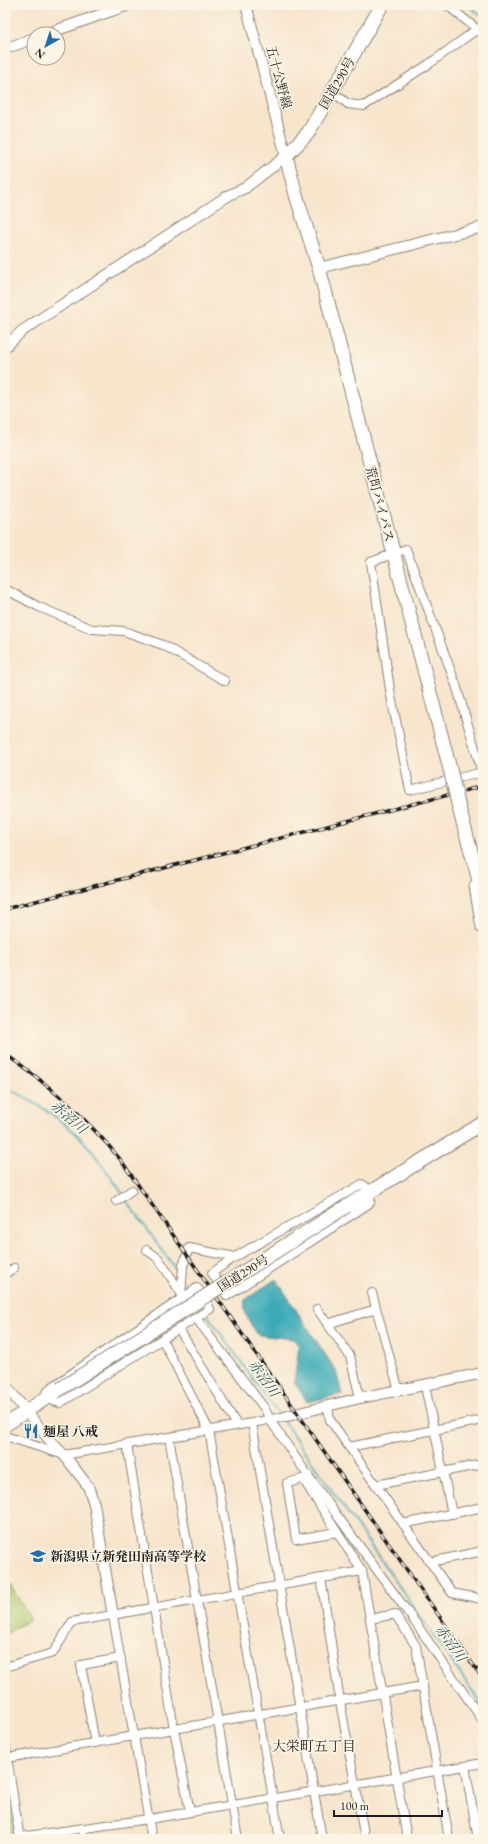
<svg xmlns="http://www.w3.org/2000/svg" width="488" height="1844" font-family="'EB Garamond','Noto Serif JP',serif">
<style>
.park{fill:url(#park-crowns);stroke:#667447}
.garden{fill:#afcb72;stroke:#667447}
.water{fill:#3babb7;stroke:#2c646a}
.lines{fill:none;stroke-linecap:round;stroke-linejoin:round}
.stream{stroke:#3babb7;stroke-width:2}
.minor-casing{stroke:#8a8074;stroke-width:10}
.tertiary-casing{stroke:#8a8074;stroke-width:12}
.trunk-casing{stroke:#8a8074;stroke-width:15}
.minor{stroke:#fff;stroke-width:8}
.tertiary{stroke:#fff;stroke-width:10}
.trunk{stroke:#fff;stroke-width:13}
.rail-casing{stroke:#1c1c1c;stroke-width:3.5}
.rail{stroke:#fcf5e5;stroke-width:2;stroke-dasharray:6;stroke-linecap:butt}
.trunk-bridge-casing{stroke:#8a8074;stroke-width:15;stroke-linecap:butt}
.trunk-bridge{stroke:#fff;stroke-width:13}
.labels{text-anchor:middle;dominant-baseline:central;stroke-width:3.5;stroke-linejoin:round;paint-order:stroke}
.street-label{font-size:13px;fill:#1c1c1c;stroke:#fcf5e5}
.poi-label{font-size:13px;font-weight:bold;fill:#1c1c1c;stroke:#fcf5e5;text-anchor:start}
.water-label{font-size:14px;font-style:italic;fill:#2a5c62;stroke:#fcf5e5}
.neighbourhood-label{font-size:14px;fill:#1c1c1c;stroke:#fcf5e5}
</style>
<defs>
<pattern id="park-crowns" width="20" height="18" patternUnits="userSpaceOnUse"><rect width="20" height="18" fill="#afcb72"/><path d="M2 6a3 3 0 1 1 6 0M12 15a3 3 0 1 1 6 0" fill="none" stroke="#96ae62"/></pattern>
</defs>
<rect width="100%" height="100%" fill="#fcf5e5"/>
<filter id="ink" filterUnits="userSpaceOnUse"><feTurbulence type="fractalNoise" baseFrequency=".025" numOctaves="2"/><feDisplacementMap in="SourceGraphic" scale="8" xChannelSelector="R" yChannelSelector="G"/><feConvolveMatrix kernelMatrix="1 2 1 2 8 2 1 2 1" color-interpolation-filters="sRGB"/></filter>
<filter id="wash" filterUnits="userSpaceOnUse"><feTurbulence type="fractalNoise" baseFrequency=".012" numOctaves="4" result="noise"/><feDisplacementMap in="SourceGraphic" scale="16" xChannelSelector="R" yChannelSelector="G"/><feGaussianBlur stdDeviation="0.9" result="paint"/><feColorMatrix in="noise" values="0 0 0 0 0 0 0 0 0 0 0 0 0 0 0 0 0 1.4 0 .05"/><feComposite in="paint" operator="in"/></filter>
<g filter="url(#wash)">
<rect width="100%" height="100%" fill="#f7e5cc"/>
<polygon class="park" points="5,1775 16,1839 5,1839"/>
<polygon class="garden" points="5,1577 31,1619 5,1634"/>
<path class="water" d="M 276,1279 L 336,1371 L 342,1394 L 307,1402 L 294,1382 L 299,1346 L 293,1339 L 258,1335 C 251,1324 242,1314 245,1300 Z"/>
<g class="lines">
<g class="stream">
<polyline points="468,5 483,17"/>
<path d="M 5,1087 C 37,1103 69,1122 91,1150 C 102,1164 112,1179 122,1193"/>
<polyline points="124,1197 180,1275"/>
<polyline points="184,1282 190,1290"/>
<polyline points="206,1313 279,1415"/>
<polyline points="282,1419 483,1706"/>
</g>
</g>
</g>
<g filter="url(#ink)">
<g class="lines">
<defs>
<g id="minor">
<polyline points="447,5 483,34"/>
<polyline points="333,92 348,104 364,106 429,64 476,30"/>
<polyline points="5,589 39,607 92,629 124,631 163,645 225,681"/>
<polyline points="482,772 456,685 406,549 371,562 391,696 410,790 483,772"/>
<polygon points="362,1184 371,1191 370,1203 227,1296 212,1273 235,1257"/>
<polyline points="116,1201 132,1190"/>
<polyline points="147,1250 159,1259 181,1293"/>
<polyline points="5,1274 14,1268"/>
<path d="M 197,1288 L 204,1296 L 210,1309 L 60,1403 C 53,1402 48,1400 46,1393 L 52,1387 Z"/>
<polyline points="372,1293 399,1391"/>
<polyline points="181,1298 183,1266 189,1248 235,1257"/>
<polyline points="317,1309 350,1356 360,1398"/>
<polyline points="196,1318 265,1409 270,1420 309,1477 415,1622 483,1721"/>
<polyline points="327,1324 376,1309"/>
<polyline points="179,1329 237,1425"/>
<polyline points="162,1339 209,1430 280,1839"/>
<polyline points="425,1386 452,1514"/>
<polyline points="328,1407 330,1420 452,1593 483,1599"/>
<polyline points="252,1423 322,1839"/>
<polyline points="5,1436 64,1455 252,1423 287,1416"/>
<polyline points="169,1437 238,1839"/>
<polyline points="127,1444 174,1729 190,1812"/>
<polyline points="349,1447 483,1420"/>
<polyline points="309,1477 303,1479 362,1571 407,1839"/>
<polyline points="303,1479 287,1483 296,1539 337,1532"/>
<polyline points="376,1485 483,1464"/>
<polyline points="403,1524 483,1507"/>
<polyline points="430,1562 483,1551"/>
<polyline points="321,1578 340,1701 365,1839"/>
<polyline points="113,1616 152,1839"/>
<polyline points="370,1619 395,1614 416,1646 449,1839"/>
<polyline points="5,1667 53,1653 72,1622 362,1571"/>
<polyline points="95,1743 81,1665 121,1658"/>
<polyline points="5,1745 20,1839"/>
<polyline points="7,1758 423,1686"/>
<polyline points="465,1766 478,1839"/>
<polyline points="83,1828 83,1839"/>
<polyline points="20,1837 149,1819 483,1763"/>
</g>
<g id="tertiary">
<polyline points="46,34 128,5"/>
<polyline points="5,49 34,38"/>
<polyline points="319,268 483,227"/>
<polyline points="5,347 22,331 229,195 245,188 286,156 246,5"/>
<polyline points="5,1385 52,1443 64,1455 88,1486 94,1504 113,1616"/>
<polyline points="287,1416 360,1398 483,1373"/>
</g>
<g id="trunk">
<polyline points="382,5 308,133 286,156 296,195 319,268 450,769"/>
<polyline points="459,808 483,895"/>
<polyline points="476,886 483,927"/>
<polyline points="347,1206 483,1123"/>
<polyline points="5,1425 60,1389"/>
</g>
</defs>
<use href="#minor" class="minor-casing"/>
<use href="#tertiary" class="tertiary-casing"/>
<use href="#trunk" class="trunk-casing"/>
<use href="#minor" class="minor"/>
<use href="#tertiary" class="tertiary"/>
<use href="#trunk" class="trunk"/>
<defs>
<g id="rail">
<polyline points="5,909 483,786"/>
<path d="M 5,1054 C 49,1084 86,1118 120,1159 L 483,1679"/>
</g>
</defs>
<use href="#rail" class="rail-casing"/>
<use href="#rail" class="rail"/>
<defs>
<g id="trunk-bridge">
<polyline points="450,769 459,808"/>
<polyline points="60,1389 347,1206"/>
</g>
</defs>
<use href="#trunk-bridge" class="trunk-bridge-casing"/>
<use href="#trunk-bridge" class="trunk-bridge"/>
</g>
</g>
<defs>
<symbol id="restaurant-bare" viewBox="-9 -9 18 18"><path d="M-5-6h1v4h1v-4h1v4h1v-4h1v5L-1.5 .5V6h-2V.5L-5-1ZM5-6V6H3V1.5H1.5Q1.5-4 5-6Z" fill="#1f6fb2" stroke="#fcf5e5" stroke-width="2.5" paint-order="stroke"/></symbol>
<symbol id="school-bare" viewBox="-9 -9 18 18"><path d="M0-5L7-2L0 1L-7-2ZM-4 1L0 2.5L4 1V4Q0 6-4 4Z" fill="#1f6fb2" stroke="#fcf5e5" stroke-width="2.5" paint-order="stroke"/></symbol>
</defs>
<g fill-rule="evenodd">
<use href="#restaurant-bare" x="20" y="1420" width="22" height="22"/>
<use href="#school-bare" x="27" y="1545" width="22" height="22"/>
</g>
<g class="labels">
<g class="street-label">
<text transform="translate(279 77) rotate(75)">五十公野線</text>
<text transform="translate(337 83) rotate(-60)">国道290号</text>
<text transform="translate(380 504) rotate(75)">荒町バイパス</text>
<text transform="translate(243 1273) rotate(-32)">国道290号</text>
</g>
<g class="poi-label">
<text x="43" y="1431">麺屋 八戒</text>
<text x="50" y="1556">新潟県立新発田南高等学校</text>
</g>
<g class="water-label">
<text transform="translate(69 1117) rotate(41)">赤沼川</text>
<text transform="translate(264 1378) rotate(55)">赤沼川</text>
<text transform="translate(451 1643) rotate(55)">赤沼川</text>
</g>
<g class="neighbourhood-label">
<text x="314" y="1746">大栄町五丁目</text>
</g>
</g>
<rect width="488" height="1844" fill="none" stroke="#fcf5e5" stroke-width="20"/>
<g transform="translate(46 46) rotate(219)"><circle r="19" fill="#fcf5e5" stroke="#a29e95"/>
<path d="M0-3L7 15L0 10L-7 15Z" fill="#1f6fb2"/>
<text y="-6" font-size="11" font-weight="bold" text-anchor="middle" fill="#1c1c1c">N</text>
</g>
<path d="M334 1810v6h108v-6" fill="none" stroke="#1c1c1c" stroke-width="2"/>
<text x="340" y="1810" font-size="12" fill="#1c1c1c" stroke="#fcf5e5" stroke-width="3" paint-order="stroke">100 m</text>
</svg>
